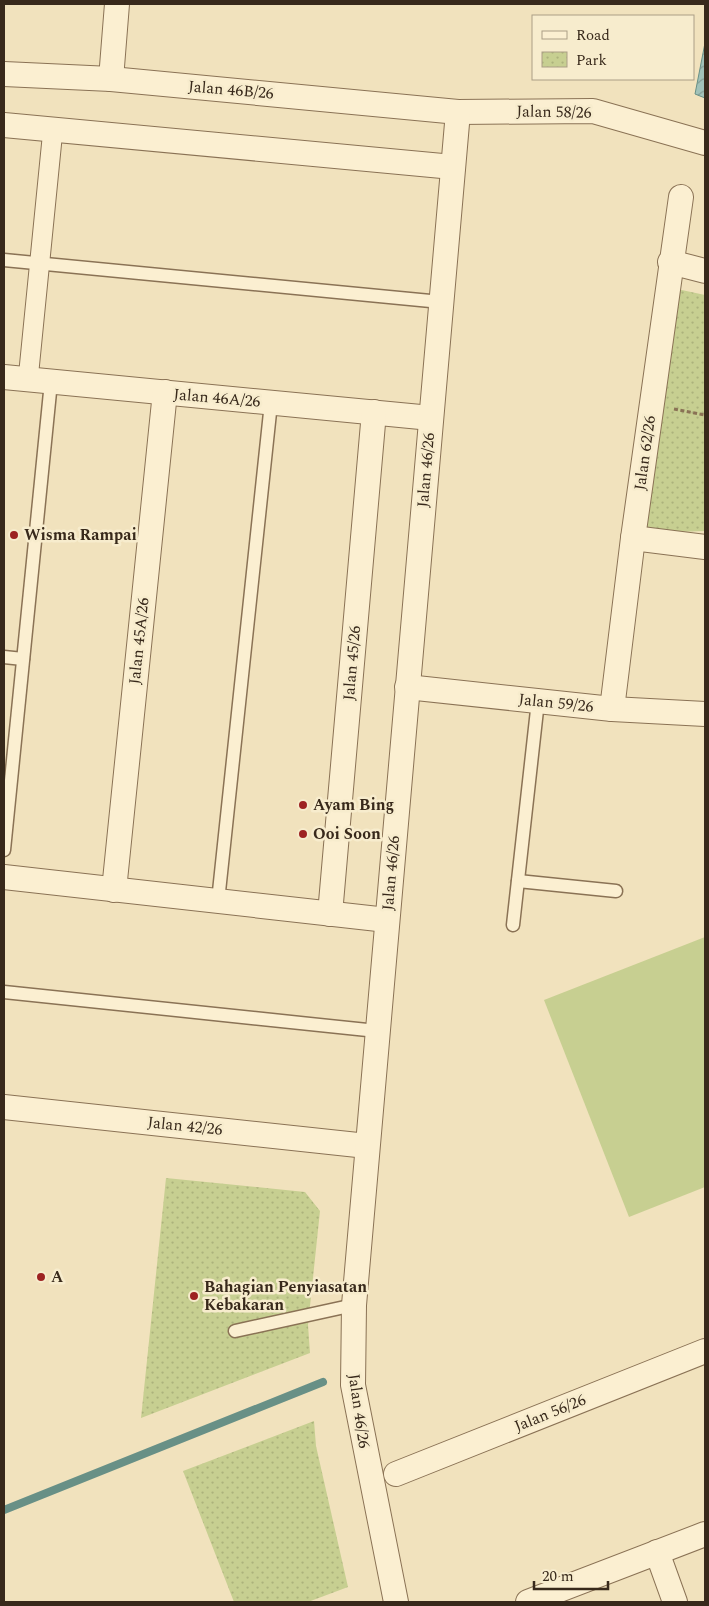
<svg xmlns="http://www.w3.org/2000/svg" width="709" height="1606" font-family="Spectral,serif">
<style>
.grass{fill:#c7cf91}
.park{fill:url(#park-dots)}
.water{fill:url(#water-waves);stroke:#689086}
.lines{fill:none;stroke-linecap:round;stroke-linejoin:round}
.stream{stroke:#689086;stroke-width:8}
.service-casing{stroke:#8a7255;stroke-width:15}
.pedestrian-casing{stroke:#8a7255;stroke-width:21}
.minor-casing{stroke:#8a7255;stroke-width:26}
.path{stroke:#8a7255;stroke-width:3;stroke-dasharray:4 2.5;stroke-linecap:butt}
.service{stroke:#fbefd1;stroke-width:12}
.pedestrian{stroke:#fbefd1;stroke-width:19}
.minor{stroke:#fbefd1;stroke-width:24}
.poi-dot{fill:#9d2221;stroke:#f7eccd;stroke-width:2}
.labels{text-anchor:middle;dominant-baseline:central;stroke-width:5;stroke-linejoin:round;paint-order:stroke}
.street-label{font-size:16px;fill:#38291b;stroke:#f7eccd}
.poi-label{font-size:16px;font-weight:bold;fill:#38291b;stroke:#f7eccd;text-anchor:start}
</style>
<defs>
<pattern id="park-dots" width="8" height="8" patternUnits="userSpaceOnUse" patternTransform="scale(1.25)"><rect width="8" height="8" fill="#c7cf91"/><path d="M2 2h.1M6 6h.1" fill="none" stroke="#acb27c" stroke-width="1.8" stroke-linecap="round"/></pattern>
<pattern id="water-waves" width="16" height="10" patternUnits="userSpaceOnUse" patternTransform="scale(1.25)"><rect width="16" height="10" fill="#a1c2b9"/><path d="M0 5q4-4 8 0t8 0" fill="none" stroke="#849e96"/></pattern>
</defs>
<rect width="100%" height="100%" fill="#f1e2bd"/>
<polygon class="grass" points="705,937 705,1187 629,1217 544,1000"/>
<g class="park">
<polygon points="677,289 705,295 705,531 646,533"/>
<polygon points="166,1178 305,1192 320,1211 308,1325 310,1353 141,1418"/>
<polygon points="314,1421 316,1446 348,1587 308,1602 234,1602 183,1471"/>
</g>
<polygon class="water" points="705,43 705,98 695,94"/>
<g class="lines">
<polyline class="stream" points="4,1510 323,1382"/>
<defs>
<g id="service">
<polyline points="4,260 441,302"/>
<polyline points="4,657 23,659"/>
<polyline points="4,850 51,382"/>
<polyline points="518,881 616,891"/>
<polyline points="218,901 271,403"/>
<polyline points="513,925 538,701"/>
<polyline points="4,992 377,1031"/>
<polyline points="235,1331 354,1305"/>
</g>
<polyline id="pedestrian" points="28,380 53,129"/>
<g id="minor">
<polyline points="4,74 111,79 458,112 593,111 705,143"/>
<polyline points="111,79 117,4"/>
<polyline points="4,125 453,167"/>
<polyline points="670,262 705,271"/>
<polyline points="4,377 431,418"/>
<polyline points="633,538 705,547"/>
<polyline points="407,687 612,709 705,714"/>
<polyline points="612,709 633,538 681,197"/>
<polyline points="4,877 387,920"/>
<polyline points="114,890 165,392"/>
<polyline points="330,914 374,412"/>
<polyline points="4,1107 367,1146"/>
<polyline points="396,1474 705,1351"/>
<polyline points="657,1552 675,1602"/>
<polyline points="396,1602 353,1385 354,1305 458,112"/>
<polyline points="528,1602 705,1534"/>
</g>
</defs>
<use href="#service" class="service-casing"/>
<use href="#pedestrian" class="pedestrian-casing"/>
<use href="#minor" class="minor-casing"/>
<polyline class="path" points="674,409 705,415"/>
<use href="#service" class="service"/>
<use href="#pedestrian" class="pedestrian"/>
<use href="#minor" class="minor"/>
</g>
<g class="poi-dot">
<circle cx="14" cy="535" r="5"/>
<circle cx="303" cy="805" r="5"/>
<circle cx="303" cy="834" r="5"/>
<circle cx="41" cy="1277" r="5"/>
<circle cx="194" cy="1296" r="5"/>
</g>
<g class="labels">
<g class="street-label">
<text transform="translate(231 90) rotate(5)">Jalan 46B/26</text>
<text transform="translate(554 112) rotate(1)">Jalan 58/26</text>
<text transform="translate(217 398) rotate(5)">Jalan 46A/26</text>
<text transform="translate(645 453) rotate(-82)">Jalan 62/26</text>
<text transform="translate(426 470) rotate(-85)">Jalan 46/26</text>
<text transform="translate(139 641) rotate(-84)">Jalan 45A/26</text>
<text transform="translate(352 663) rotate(-85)">Jalan 45/26</text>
<text transform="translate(556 703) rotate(6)">Jalan 59/26</text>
<text transform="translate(391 873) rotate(-85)">Jalan 46/26</text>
<text transform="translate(185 1126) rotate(6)">Jalan 42/26</text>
<text transform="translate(359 1411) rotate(82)">Jalan 46/26</text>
<text transform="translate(550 1413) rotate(-22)">Jalan 56/26</text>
</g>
<g class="poi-label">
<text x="24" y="535">Wisma Rampai</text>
<text x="313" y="805">Ayam Bing</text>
<text x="313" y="834">Ooi Soon</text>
<text x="51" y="1277">A</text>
<text x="204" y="1287">Bahagian Penyiasatan<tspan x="204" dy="18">Kebakaran</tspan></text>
</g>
</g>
<rect width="709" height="1606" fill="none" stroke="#38291b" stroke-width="10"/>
<rect x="532" y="15" width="162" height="65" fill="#f7eccd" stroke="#ab9e86"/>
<rect x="542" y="31" width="25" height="8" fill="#fbefd1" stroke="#ab9e86"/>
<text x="576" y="40" font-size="15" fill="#38291b">Road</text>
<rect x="542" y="52" width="25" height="15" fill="url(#park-dots)" stroke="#ab9e86"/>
<text x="576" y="65" font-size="15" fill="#38291b">Park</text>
<path d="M534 1581v8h74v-8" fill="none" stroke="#38291b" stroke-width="2.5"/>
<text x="542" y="1581" font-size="15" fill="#38291b" stroke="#f7eccd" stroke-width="4" paint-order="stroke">20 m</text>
</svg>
